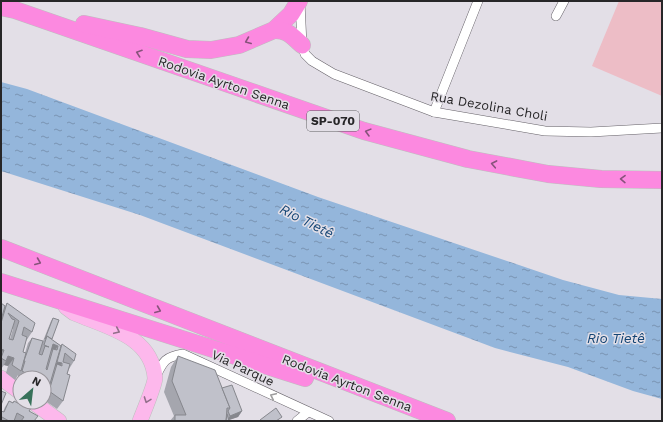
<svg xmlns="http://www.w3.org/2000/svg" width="663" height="422" font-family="'Work Sans',sans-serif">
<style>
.pitch{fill:#edbdc6}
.water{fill:url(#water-ripples)}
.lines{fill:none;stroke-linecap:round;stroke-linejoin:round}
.street-casing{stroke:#656168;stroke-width:10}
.primary-casing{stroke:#bebebe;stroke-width:16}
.highway-casing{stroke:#bebebe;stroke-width:18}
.street{stroke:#fff;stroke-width:9}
.primary{stroke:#fdb8ec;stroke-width:15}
.highway{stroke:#fc89e0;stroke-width:17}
.wall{fill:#a5a6ae;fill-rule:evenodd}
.shaded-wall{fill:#86878d}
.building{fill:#c0c1ca;stroke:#86878d;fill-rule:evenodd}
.oneway{stroke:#87537b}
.oneway2{stroke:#926f8a}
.oneway3{stroke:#9e9d9e}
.labels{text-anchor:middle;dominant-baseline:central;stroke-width:3;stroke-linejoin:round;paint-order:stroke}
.shield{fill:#e3dfe7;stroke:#5f5e61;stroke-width:1}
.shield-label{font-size:12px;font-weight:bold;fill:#272628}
.street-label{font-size:13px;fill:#272628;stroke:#e3dfe7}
.water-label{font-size:14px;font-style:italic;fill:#134474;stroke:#e3dfe7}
</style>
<defs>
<pattern id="water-ripples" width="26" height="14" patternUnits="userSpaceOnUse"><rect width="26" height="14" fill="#94b6db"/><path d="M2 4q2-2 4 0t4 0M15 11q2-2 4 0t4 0" fill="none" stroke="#7994b2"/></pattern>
</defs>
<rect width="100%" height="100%" fill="#e3dfe7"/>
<polygon class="pitch" points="619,1 662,1 662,96 592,66"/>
<polygon class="water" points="1,82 27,89 318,197 563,280 619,295 662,299 662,399 633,391 568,367 495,348 140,215 1,171"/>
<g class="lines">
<defs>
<g id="street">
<polyline points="300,2 302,45 305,54 312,61 334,74 434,112 545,131 591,132 662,128"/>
<polyline points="556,16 564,1"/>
<polyline points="434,112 478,1"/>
<path d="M 155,378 C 163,362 164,357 183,354 L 329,421"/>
<polyline points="297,421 308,412"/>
</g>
<g id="primary">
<path d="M 66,307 L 74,313 C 107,327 152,336 155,378 C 155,385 143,413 140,421"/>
<polyline points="1,378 20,392"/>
<polyline points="33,402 59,421"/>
</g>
<g id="highway">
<polyline points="1,7 15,10 364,131 468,159 548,174 601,179 662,180"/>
<polyline points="84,24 140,36 187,49 211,50 239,45 274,30 291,14 299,1"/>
<path d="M 274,30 C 287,29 293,37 302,45"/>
<polyline points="1,248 447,421"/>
<polyline points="1,282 305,378"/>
</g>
</defs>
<use href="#street" class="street-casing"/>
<use href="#primary" class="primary-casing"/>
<use href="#highway" class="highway-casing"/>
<use href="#street" class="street"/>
<use href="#primary" class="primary"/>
<use href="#highway" class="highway"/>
</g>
<g class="wall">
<path d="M 1,303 L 5,306 L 7,303 L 32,332 L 26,341 L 23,352 L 25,353 L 28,343 L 32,338 L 43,341 L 51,321 L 53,318 L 59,320 L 51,339 L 61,346 L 62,344 L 74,361 L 69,369 L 67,374 L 63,401 L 57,409 L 44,400 L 44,378 L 20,378 L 18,377 L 18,375 L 15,380 L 6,373 L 8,366 L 4,365 L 1,369 ZM 12,329 L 13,329 L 10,339 L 9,339 Z"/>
<polygon points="178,356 222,388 242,411 238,417 229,420 229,421 170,421 174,416 164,392 171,367"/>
<polygon points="9,401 24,406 27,402 29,411 35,421 17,421 14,420 14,421 1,421 1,411 3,412 5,407"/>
</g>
<g class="shaded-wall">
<polygon points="53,344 58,346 54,351 53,349 52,351 49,350"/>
<polygon points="1,349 4,350 1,353"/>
<polygon points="8,356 14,358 8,366 4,365 6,361"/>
<polygon points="57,362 62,363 56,371 57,364 52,370"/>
<polygon points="242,411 238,417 226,421 230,416"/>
</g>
<g class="building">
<polygon points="1,303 5,306 1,320"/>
<path d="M 7,303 L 35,323 L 32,332 L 24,327 L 22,335 L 27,337 L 23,352 L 26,353 L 21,371 L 12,365 L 14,358 L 8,356 L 6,361 L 1,358 L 4,350 L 1,349 L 1,323 ZM 8,313 L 19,321 L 13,340 L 9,339 L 15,320 L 12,319 Z"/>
<polygon points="53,318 59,320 52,339 47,336 45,339"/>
<path d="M 47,336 L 61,346 L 47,394 L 44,391 L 44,378 L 30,378 L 31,376 L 22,371 L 25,361 L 24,361 L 25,358 L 32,338 L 43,341 L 39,354 L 42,355 L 45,346 L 49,347 L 44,345 ZM 53,344 L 58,346 L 57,350 L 53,349 L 47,370 L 46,369 Z"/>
<polygon points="62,344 76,354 74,361 65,353 63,362 70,364 67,374 70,375 63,401 49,391 57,364 62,366 62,363 57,362"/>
<polygon points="178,356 215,370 230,408 227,408 226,421 175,421 175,415 186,415 172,381"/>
<polygon points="232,385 242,411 230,416 228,411 230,408 222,388"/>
<polygon points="1,391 6,393 1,405"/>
<polygon points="9,401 13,403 14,401 25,407 27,402 28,402 33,405 29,411 38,416 34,421 21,421 24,417 17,413 14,421 9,421 2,417 1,419 1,411 4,412"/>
<polygon points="276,408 282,417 276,421 261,421 260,420"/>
<polygon points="227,414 229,421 226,421"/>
</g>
<defs><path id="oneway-chevron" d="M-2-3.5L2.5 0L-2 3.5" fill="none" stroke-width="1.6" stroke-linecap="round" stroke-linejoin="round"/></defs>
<g class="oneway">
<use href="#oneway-chevron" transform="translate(248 41) rotate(158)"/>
<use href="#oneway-chevron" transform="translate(139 53) rotate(-161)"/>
<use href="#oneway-chevron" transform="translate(368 132) rotate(-165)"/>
<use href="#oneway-chevron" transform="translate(494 164) rotate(-169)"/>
<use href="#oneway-chevron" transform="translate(623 179) rotate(-179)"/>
<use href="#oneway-chevron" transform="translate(38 262) rotate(22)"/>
<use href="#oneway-chevron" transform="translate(158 310) rotate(22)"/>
</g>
<g class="oneway2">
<use href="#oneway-chevron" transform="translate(117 331) rotate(25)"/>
<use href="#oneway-chevron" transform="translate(147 400) rotate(110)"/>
</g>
<use class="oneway3" href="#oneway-chevron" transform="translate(273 396) rotate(-155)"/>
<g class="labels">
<rect class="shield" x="307" y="111" width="52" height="20" rx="3"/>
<g class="shield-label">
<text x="333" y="121">SP-070</text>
</g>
<g class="street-label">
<text transform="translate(224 83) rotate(19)">Rodovia Ayrton Senna</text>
<text transform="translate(489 106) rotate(10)">Rua Dezolina Choli</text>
<text transform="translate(243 368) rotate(25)">Via Parque</text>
<text transform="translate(347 383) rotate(21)">Rodovia Ayrton Senna</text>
</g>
<g class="water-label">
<text transform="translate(307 221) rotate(27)">Rio Tietê</text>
<text x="616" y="338">Rio Tietê</text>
</g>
</g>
<rect width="663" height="422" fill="none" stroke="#272628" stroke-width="4"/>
<g transform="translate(32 390) rotate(28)"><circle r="19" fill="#e3dfe7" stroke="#98959b"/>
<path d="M0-3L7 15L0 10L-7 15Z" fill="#37715a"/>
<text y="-6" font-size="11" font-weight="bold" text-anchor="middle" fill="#272628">N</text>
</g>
</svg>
